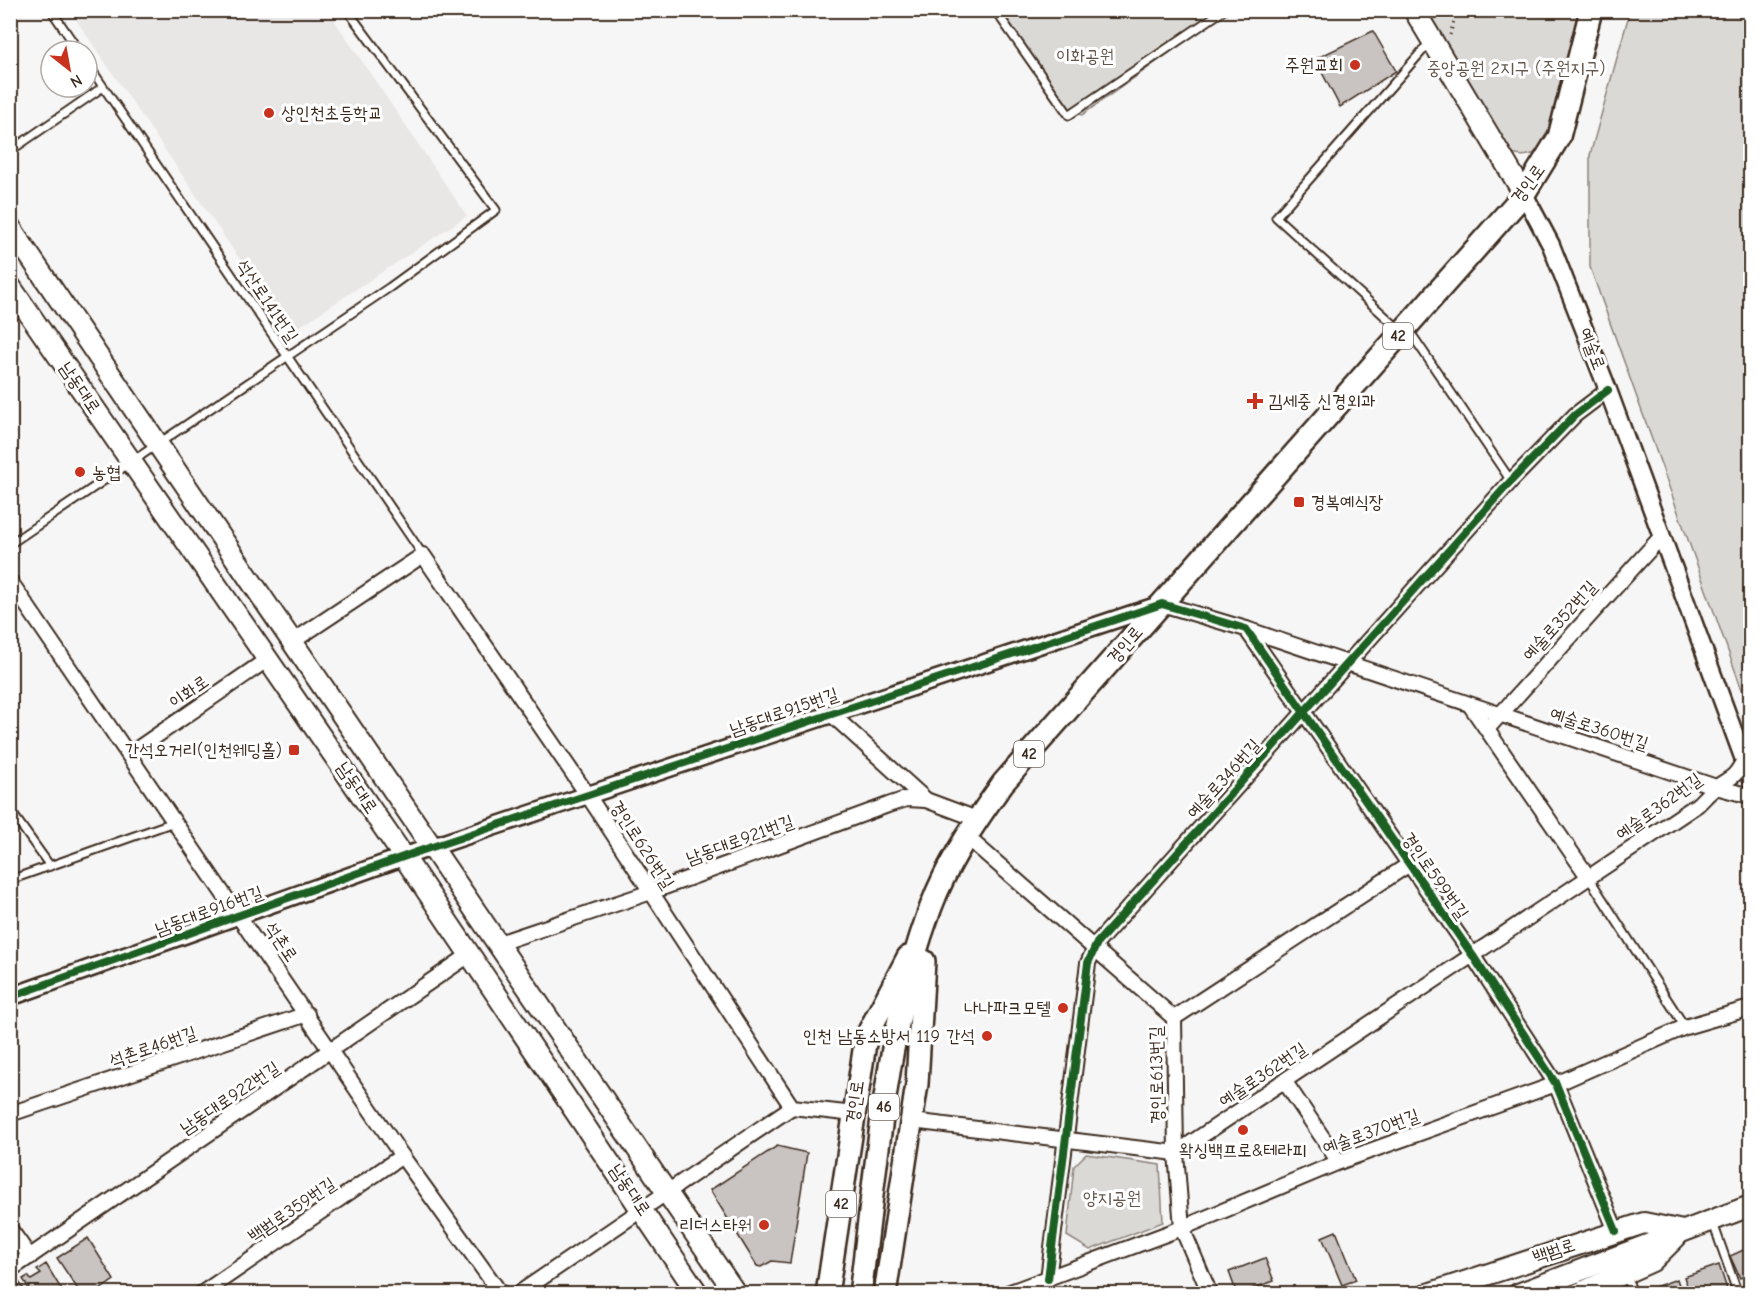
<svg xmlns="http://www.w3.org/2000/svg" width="1761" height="1304" font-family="'Comic Neue','Poor Story',sans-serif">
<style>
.built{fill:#e9e7e6}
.green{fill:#dbd9d6;stroke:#8b827a;stroke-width:1.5}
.building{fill:#c9c3c1;stroke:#3b2a1e;stroke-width:1.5}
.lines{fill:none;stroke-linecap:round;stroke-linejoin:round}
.service-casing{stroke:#3b2a1e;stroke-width:11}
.minor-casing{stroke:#3b2a1e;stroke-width:18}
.tertiary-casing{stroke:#3b2a1e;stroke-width:21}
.secondary-casing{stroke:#3b2a1e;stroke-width:24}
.primary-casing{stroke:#3b2a1e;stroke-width:26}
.path{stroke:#3b2a1e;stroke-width:3;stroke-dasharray:1.5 4.5;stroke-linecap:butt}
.service{stroke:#fff;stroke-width:7}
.minor{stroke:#fff;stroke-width:14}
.tertiary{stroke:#fff;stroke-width:16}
.secondary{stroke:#fff;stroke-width:20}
.primary{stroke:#fff;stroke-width:21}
.cycleway-casing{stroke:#fff;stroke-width:11}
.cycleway{stroke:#1b5e20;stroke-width:8}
.poi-dot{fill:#c8321e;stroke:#fff;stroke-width:2}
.labels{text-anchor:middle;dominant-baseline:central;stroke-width:6;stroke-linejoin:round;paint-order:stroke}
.shield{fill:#fff;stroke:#766a62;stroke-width:1.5}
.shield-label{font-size:16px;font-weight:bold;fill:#3b2a1e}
.park-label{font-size:18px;fill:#63564c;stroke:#fff}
.poi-label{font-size:18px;fill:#3b2a1e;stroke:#fff;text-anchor:end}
.street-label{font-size:18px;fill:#3b2a1e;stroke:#fff}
</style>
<rect width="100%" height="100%" fill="#f7f6f6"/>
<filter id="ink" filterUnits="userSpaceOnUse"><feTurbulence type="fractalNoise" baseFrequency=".0167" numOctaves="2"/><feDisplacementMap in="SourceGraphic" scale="12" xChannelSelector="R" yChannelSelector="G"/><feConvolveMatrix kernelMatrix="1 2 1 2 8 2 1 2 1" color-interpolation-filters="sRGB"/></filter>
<g filter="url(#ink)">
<polygon class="built" points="70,11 328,11 467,216 290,333"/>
<g class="green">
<polygon points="997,11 1228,11 1082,115 1067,111"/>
<path d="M 1413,11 L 1589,11 L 1559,137 C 1543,149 1532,160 1511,154 Z"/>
<polygon points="1630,11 1750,11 1750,712 1590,267 1590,155"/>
<polygon points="1086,1154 1160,1165 1163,1222 1090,1250 1067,1236 1074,1166"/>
</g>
<g class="building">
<polygon points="1373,31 1396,71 1340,107 1315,59"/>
<polygon points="777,1146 807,1153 790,1263 772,1261 761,1267 757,1266 710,1190"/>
<polygon points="1336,1231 1356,1280 1342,1285 1322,1237"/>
<polygon points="88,1238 114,1280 94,1294 81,1294 57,1258"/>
<polygon points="1750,1247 1750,1274 1740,1278 1730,1256"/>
<polygon points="1265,1258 1274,1281 1237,1294 1229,1272"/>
<polygon points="46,1264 63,1292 64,1294 32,1294 23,1279 28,1276 31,1280 41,1274 37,1270"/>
<polygon points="1719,1265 1727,1289 1715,1294 1690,1294 1684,1277"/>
<polygon points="1677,1279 1682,1294 1654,1294 1652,1288"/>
<polygon points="19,1282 27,1294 10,1294 10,1288"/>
</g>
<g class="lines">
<defs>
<g id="service">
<polyline points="51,10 79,51"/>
<polyline points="995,10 1069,115 1224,10"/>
<polyline points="87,63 423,555"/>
<polyline points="10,151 103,87"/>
<polyline points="1408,329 1511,481"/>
<polyline points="1400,330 1276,217 1431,41"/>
<polyline points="10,544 390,287 496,210 347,10"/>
<polyline points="10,810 50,866"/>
<polyline points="1589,878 1685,1027"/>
<polyline points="10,880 174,822"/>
<polyline points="1713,1223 1738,1294"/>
<polyline points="1626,1274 1633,1294"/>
</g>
<g id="minor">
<polyline points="10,581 402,1156 501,1294"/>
<polyline points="1162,604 1246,629 1473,956 1556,1084 1616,1231"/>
<polyline points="1246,629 1716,787 1750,796"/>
<polyline points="292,642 423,555 587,794 792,1107 854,1114"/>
<polyline points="1470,705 1589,878"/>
<polyline points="830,713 926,800 977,819"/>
<polyline points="1487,729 1660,538"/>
<polyline points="130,754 268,659"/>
<polyline points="967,837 1174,1018 1176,1153 1182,1228 1210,1294"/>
<polyline points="499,943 651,892 888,805 906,799 926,800"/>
<polyline points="1174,1018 1408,865"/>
<polyline points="1285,1082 1339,1162"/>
<polyline points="10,1114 307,1014"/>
<path d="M 912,1121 L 1176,1153 L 1697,805 C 1703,800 1708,793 1714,789 C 1731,776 1733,781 1744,760"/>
<polyline points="10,1229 30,1257"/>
<polyline points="10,1270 469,955"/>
<polyline points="1048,1279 1088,963 1097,943 1511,481 1575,415 1608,390"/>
<polyline points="201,1294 402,1156"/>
<polyline points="518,1294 792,1107"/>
<polyline points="1005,1294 1182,1228 1339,1162 1556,1084 1685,1027 1750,1008"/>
</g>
<g id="tertiary">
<polyline points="1524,194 1551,245 1608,390 1750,776"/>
<polyline points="10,997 417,852 1162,604"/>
</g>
<g id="secondary">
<polyline points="1414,10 1524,194"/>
<polyline points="10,227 736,1294"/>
<polyline points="10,286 404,857 698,1294"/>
<polyline points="1428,1294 1644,1223 1683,1231"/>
<polyline points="1518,1294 1750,1206"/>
<polyline points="1578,1294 1652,1261 1676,1237"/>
</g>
<g id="primary">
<polyline points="827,1294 866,1037 908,957"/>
<path d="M 860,1294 C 877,1166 887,1011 937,892 C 954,853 978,818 1003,783 L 1524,194 L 1559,137 L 1591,10"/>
<polyline points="885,1294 917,1084 924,961"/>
</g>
</defs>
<use href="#service" class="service-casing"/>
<use href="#minor" class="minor-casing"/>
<use href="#tertiary" class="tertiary-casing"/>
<use href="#secondary" class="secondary-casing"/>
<use href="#primary" class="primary-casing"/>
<polyline class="path" points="1450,35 1457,10"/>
<use href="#service" class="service"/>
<use href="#minor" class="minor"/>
<use href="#tertiary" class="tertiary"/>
<use href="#secondary" class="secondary"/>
<use href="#primary" class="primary"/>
<defs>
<g id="cycleway">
<polyline points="10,997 417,852 1162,604 1246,629 1473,956 1556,1084 1616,1231"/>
<polyline points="1048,1279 1088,963 1097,943 1511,481 1575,415 1608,390"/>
</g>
</defs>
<use href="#cycleway" class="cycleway-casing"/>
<use href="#cycleway" class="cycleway"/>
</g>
</g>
<g class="poi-dot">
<circle cx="1355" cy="65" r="6"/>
<circle cx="269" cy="113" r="6"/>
<path d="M1252 392h6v6h6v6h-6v6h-6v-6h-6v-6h6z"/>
<circle cx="80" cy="472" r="6"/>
<rect x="1293" y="496" width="12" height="12" rx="3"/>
<rect x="288" y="744" width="12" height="12" rx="3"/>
<circle cx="1063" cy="1008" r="6"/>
<circle cx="987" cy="1036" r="6"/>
<circle cx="1243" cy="1130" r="6"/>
<circle cx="764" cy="1225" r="6"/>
</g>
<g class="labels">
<g class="shield">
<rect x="1383" y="323" width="30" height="26" rx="4.5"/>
<rect x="1014" y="741" width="30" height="26" rx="4.5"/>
<rect x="869" y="1094" width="30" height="26" rx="4.5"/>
<rect x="826" y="1191" width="30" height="26" rx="4.5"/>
</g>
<g class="shield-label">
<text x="1398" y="336">42</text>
<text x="1029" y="754">42</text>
<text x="884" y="1107">46</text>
<text x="841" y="1204">42</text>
</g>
<g class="park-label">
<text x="1085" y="56">이화공원</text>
<text x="1516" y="68">중앙공원 2지구 (주원지구)</text>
<text x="1112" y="1198">양지공원</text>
</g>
<g class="poi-label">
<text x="1343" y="65">주원교회</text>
<text x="281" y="113" text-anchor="start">상인천초등학교</text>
<text x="1268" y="401" text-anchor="start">김세중 신경외과</text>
<text x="92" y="472" text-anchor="start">농협</text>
<text x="1311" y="502" text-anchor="start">경복예식장</text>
<text x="282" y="750">간석오거리(인천웨딩홀)</text>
<text x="1051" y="1008">나나파크모텔</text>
<text x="975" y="1036">인천 남동소방서 119 간석</text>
<text x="1243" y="1150" text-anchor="middle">왁싱백프로&amp;테라피</text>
<text x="752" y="1225">리더스타워</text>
</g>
<g class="street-label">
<text transform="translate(1528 184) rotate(-54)">경인로</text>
<text transform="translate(267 301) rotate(56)">석산로141번길</text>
<text transform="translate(1592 349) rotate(69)">예술로</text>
<text transform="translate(80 388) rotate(56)">남동대로</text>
<text transform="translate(1560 621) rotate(-48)">예술로352번길</text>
<text transform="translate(1125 645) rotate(-49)">경인로</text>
<text transform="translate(189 692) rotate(-35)">이화로</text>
<text transform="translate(784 712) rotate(-19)">남동대로915번길</text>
<text transform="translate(1599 729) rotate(18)">예술로360번길</text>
<text transform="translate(1224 779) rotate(-48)">예술로346번길</text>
<text transform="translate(357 788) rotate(56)">남동대로</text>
<text transform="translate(1659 807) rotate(-36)">예술로362번길</text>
<text transform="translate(740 840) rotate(-20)">남동대로921번길</text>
<text transform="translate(642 845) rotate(57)">경인로626번길</text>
<text transform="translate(1435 876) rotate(55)">경인로599번길</text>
<text transform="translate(209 911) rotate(-20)">남동대로916번길</text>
<text transform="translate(281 942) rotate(56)">석촌로</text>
<text transform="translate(153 1047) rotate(-19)">석촌로46번길</text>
<text transform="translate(1157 1075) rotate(-91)">경인로613번길</text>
<text transform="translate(1263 1075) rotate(-34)">예술로362번길</text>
<text transform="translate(230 1098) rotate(-34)">남동대로922번길</text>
<text transform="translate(855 1102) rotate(-82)">경인로</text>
<text transform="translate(1371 1132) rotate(-20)">예술로370번길</text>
<text transform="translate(630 1190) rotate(56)">남동대로</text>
<text transform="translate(292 1210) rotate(-34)">백범로359번길</text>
<text transform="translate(1554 1251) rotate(-18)">백범로</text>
</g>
</g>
<rect width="1761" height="1304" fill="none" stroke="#fff" stroke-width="36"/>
<rect x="18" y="18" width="1725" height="1268" fill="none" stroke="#3b2a1e" stroke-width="2" filter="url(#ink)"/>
<g transform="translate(69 69) rotate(149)"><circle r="28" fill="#ffffff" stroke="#b1aaa5" stroke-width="1.5"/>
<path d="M0-4.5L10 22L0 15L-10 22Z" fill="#c8321e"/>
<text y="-9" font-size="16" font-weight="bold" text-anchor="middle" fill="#3b2a1e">N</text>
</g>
</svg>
